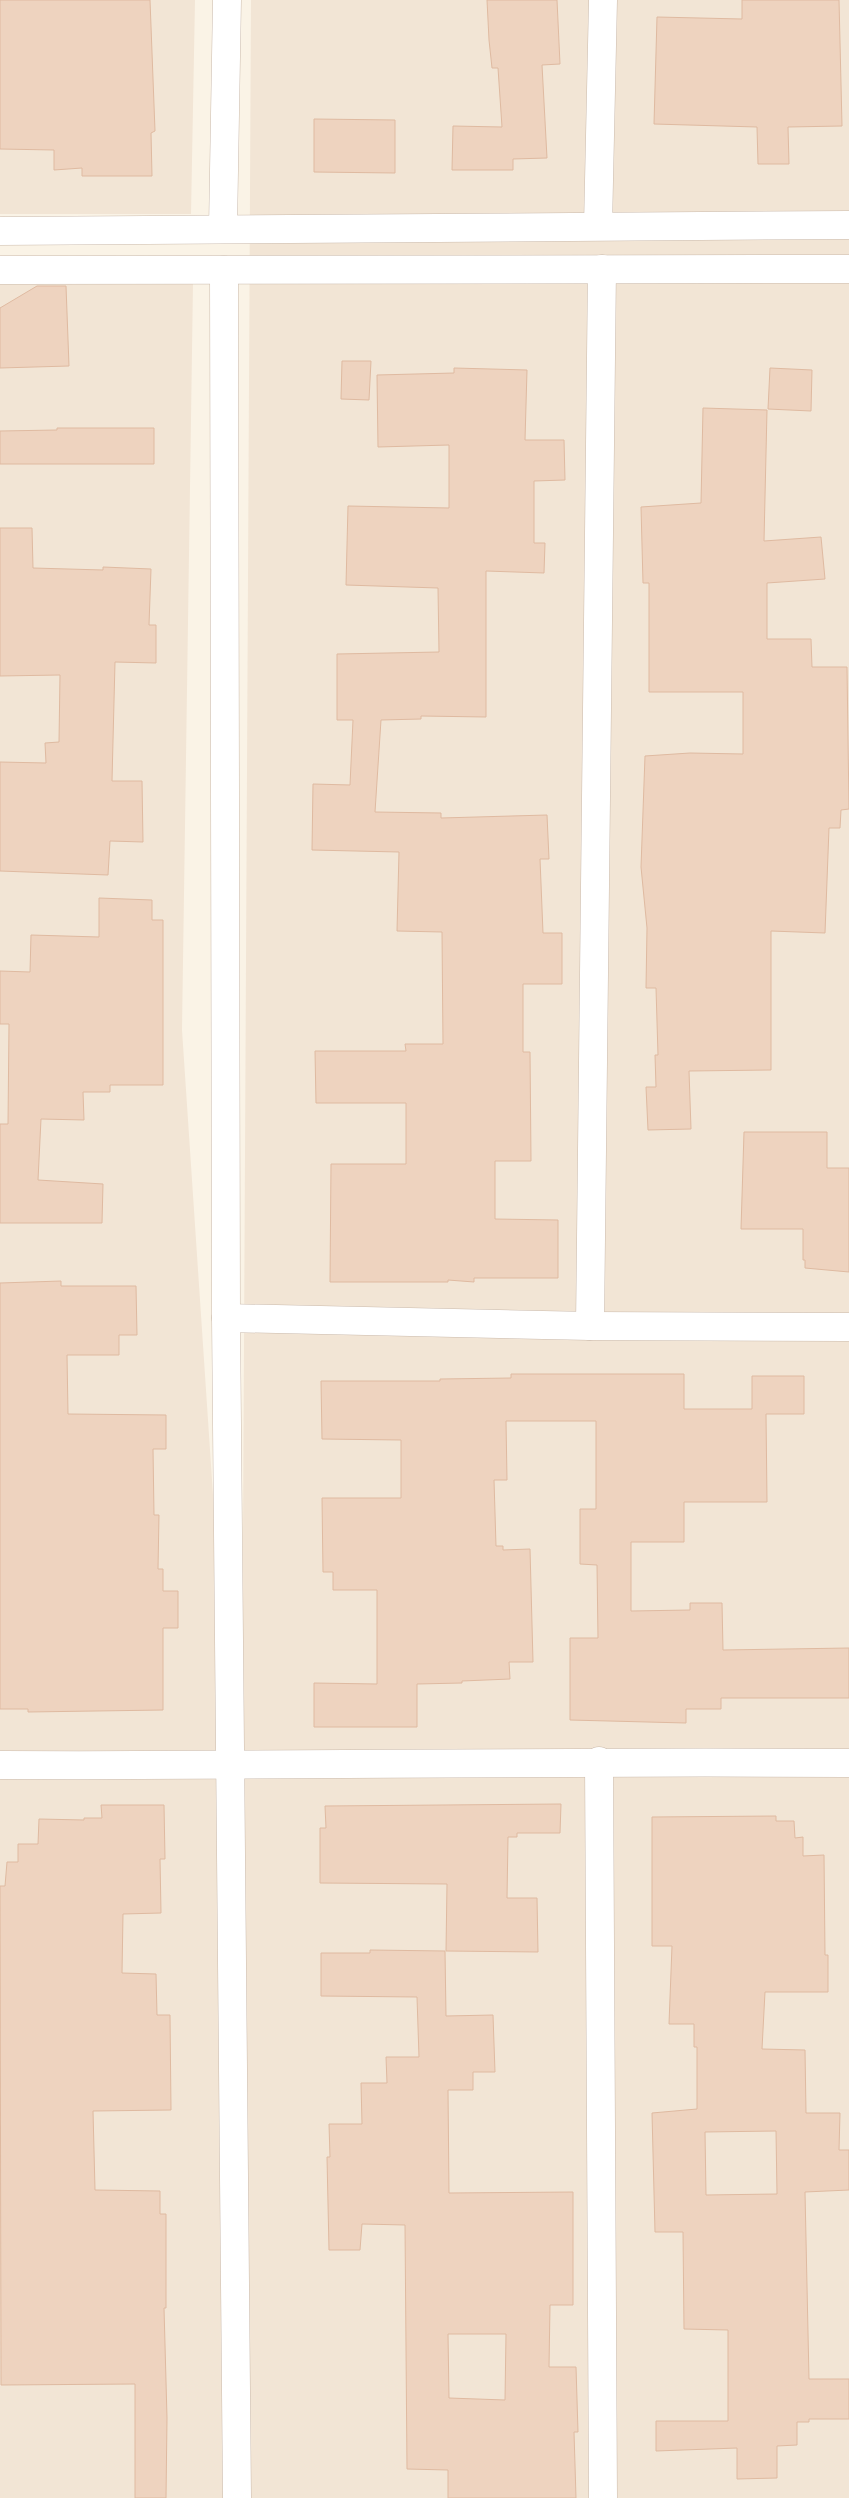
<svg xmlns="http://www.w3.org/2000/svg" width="849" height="2498" font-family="'Archivo Narrow',sans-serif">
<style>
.residential{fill:#f2e5d5}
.building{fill:#eed3bf;stroke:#dfbaa1;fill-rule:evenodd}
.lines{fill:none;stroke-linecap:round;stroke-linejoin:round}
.minor-casing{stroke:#cbbbad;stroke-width:29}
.minor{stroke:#fff;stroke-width:28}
</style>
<rect width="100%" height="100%" fill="#faf3e6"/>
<g class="residential">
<polygon points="0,0 195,0 191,214 0,214"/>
<polygon points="251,0 849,0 849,2498 0,2498 0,266 193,283 182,1030 231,1765 240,2117"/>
</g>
<g class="building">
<polygon points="0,0 150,0 155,131 151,133 152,176 82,176 82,168 54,170 54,150 0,149"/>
<polygon points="487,0 557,0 560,64 542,65 547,158 513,159 513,170 452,170 453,126 502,127 498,68 492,68 489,40"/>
<polygon points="742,0 839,0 842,126 788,127 789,164 758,164 757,127 654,124 657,17 742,19"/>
<polygon points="314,119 395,120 395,173 314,172"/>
<polygon points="37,286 66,286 69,366 0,368 0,308"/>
<polygon points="342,361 371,361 369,400 341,399"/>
<polygon points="454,368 527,370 525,440 564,440 565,480 534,481 534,543 545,543 544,573 486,571 486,717 421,716 421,719 381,720 375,812 441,813 441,818 547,815 549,859 540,859 543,933 562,933 562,984 523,984 523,1052 530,1052 531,1161 495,1161 495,1219 558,1220 558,1278 474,1278 474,1282 448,1280 448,1282 330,1282 331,1164 406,1164 406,1103 316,1103 315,1051 406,1051 405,1044 443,1044 442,932 397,931 399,852 312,850 313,784 350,785 353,720 337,720 337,654 439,652 438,588 346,585 348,506 449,508 449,445 378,447 377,375 454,373"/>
<polygon points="770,368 812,370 811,411 768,409"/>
<polygon points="703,408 767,410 764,541 821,537 825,579 767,583 767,639 811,639 812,667 847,667 849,809 841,810 840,828 829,828 825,933 771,931 771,1070 689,1071 691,1129 648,1130 646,1087 656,1087 655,1055 658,1055 656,988 646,988 647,928 641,867 645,756 690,753 743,754 743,692 649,692 649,583 643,583 641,507 701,503"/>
<polygon points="57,428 154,428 154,464 0,464 0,431 57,430"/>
<polygon points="0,528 32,528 33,568 103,570 103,567 151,569 149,625 156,625 156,663 115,662 112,781 142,781 143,842 110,841 108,875 0,871 0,762 46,763 45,743 59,742 60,675 0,676"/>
<polygon points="99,898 152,900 152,920 163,920 163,1085 110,1085 110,1092 83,1092 84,1120 41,1119 38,1180 103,1184 102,1223 0,1223 0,1124 8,1124 9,1024 0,1024 0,971 30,972 31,935 99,937"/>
<polygon points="744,1132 827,1132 827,1168 849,1168 849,1272 805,1268 805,1260 803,1260 803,1229 741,1229"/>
<polygon points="61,1281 61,1286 136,1286 137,1335 119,1335 119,1355 67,1355 68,1414 166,1415 166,1449 153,1449 154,1515 159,1515 158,1569 163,1569 163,1591 178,1591 178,1628 163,1628 163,1710 28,1712 28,1709 0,1709 0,1283"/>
<polygon points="511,1374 684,1374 684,1409 752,1409 752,1376 804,1376 804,1414 766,1414 767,1502 684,1502 684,1542 631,1542 631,1611 690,1610 690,1603 722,1603 723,1650 849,1648 849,1698 721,1698 721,1709 686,1709 686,1723 570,1720 570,1638 598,1638 597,1565 580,1564 580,1509 596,1509 596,1421 506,1421 507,1480 494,1480 496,1546 503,1546 503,1550 530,1549 533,1662 509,1662 510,1679 462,1681 462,1683 417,1684 417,1727 314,1727 314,1683 377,1684 377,1590 333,1590 333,1572 323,1572 322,1498 401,1498 401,1440 322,1439 321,1381 440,1381 440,1379 511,1378"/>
<polygon points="561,1804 560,1833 517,1833 517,1837 508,1837 507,1898 537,1898 538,1952 446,1951 447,1884 320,1883 320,1828 326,1828 325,1806"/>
<polygon points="101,1805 164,1805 165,1859 160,1859 161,1913 123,1914 122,1973 156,1974 157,2015 170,2015 171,2110 93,2111 95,2190 160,2191 160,2214 166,2214 166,2308 164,2308 167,2418 166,2498 135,2498 135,2384 1,2385 0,1886 5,1886 7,1862 18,1862 18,1844 38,1844 39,1819 84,1820 84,1818 102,1818"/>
<path d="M 776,1816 L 776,1821 L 794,1821 L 795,1838 L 803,1837 L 803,1856 L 824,1855 L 825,1955 L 828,1955 L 828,1992 L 765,1992 L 762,2049 L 805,2050 L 806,2113 L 840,2113 L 839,2150 L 849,2150 L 849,2190 L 805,2192 L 809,2379 L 849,2379 L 849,2419 L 809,2419 L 809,2422 L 797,2422 L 797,2445 L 777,2446 L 777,2478 L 737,2479 L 737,2448 L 656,2451 L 656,2421 L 728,2421 L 728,2330 L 684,2329 L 683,2232 L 655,2232 L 652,2113 L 697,2109 L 697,2047 L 694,2047 L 694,2024 L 669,2024 L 672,1946 L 652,1946 L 652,1817 ZM 776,2131 L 777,2194 L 706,2195 L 705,2132 Z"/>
<path d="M 370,1950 L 445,1951 L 446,2016 L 493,2015 L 495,2072 L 473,2072 L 473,2090 L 448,2090 L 449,2193 L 573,2192 L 573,2305 L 550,2305 L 549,2367 L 576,2367 L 578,2432 L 574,2432 L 576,2498 L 448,2498 L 448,2470 L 407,2469 L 405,2225 L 362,2224 L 360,2250 L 329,2250 L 327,2157 L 330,2157 L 329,2124 L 362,2124 L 361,2083 L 387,2083 L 386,2057 L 419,2057 L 417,1997 L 321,1996 L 321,1953 L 370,1953 ZM 448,2334 L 506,2334 L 505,2400 L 449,2398 Z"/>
</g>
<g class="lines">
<defs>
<g id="minor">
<polyline points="598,226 603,0"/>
<polyline points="223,228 227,0"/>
<polyline points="0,231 849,225"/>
<polyline points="0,270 849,269"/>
<polyline points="224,270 226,1318 237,2498"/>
<polyline points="226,1318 590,1326 849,1327"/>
<polyline points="590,1326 602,269"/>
<polyline points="599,1761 603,2498"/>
<path d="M 0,1765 C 283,1766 566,1761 849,1763"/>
</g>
</defs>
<use href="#minor" class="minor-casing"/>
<use href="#minor" class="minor"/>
</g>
</svg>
